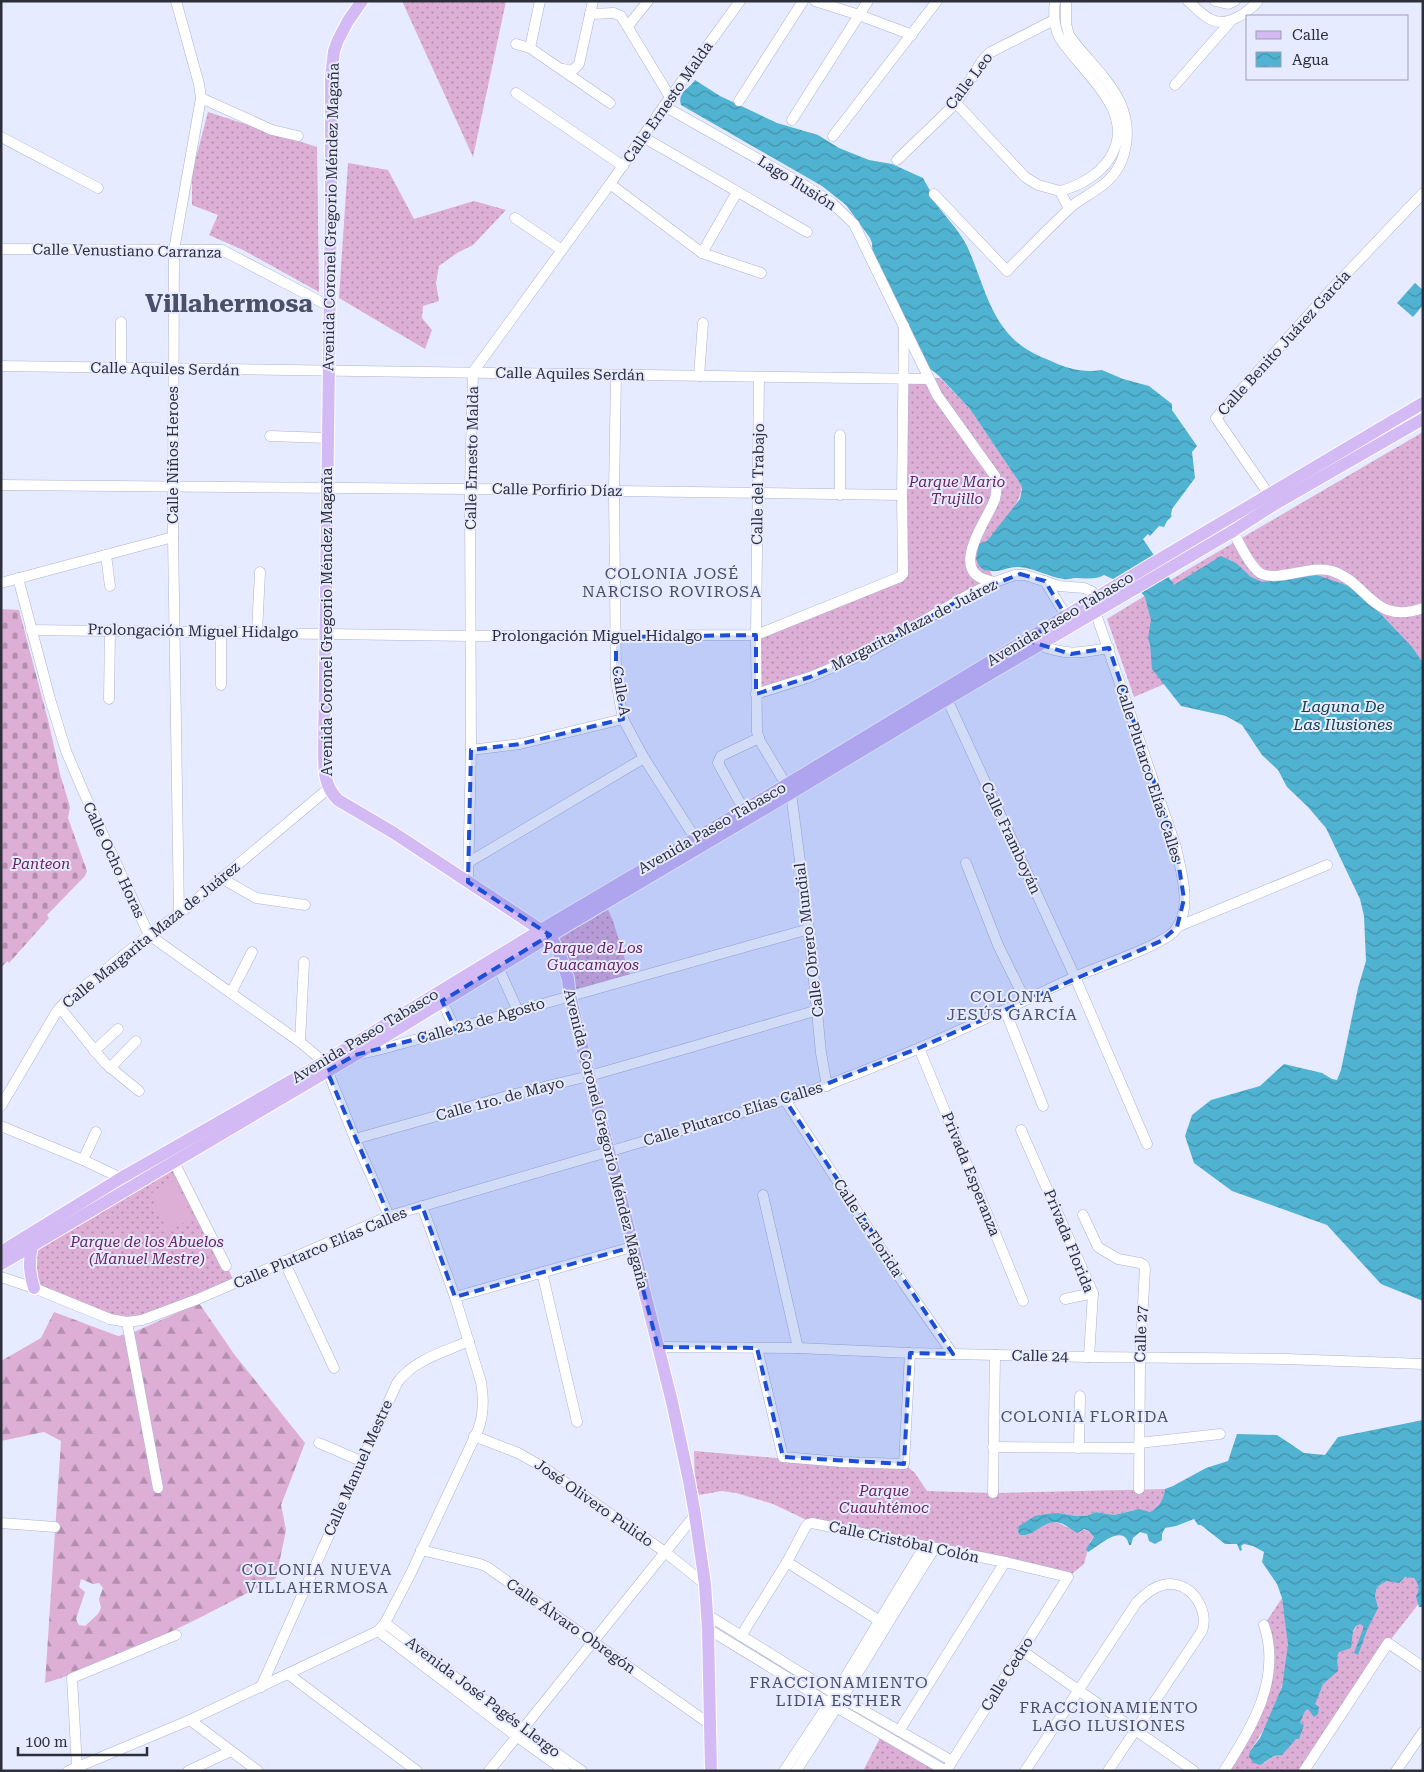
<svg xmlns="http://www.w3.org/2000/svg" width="1424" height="1772" font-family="'Roboto Serif',serif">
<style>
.grass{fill:url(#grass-dots)}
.forest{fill:url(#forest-firs);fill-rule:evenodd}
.cemetery{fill:url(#cemetery-stones)}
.pitch{fill:#ddaed6}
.water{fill:url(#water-waves)}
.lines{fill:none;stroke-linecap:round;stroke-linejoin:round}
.minor-casing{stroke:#acb3d1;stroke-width:11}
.major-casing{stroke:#fff;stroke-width:14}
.minor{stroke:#fff;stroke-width:10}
.major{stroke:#d4baf4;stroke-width:12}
.marked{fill:#1d4ed8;fill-opacity:0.2;stroke:#1d4ed8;stroke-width:4;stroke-dasharray:10 6;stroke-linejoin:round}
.labels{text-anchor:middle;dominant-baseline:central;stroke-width:4;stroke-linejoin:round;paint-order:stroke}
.street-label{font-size:15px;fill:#2c2e3a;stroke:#e7ebff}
.park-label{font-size:15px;font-style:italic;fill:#692264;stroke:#e7ebff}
.neighbourhood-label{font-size:16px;letter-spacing:1px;fill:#4b506a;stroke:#e7ebff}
.water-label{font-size:16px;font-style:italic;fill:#14404d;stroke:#e7ebff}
.town-label{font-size:25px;font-weight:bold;fill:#4b506a;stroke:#e7ebff}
</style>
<defs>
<pattern id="grass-dots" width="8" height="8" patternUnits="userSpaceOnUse" patternTransform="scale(1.25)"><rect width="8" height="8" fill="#ddaed6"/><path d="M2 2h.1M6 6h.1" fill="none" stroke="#b38eaf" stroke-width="1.8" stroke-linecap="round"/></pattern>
<pattern id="forest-firs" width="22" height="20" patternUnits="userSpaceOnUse" patternTransform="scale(1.25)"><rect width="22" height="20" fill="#ddaed6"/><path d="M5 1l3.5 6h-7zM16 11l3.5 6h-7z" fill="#b38eaf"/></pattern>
<pattern id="cemetery-stones" width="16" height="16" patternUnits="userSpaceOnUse" patternTransform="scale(1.25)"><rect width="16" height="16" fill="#ddaed6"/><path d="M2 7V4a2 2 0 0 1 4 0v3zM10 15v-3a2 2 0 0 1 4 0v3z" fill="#b38eaf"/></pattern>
<pattern id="water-waves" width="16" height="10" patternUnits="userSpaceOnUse" patternTransform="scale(1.25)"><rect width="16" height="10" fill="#51b3d2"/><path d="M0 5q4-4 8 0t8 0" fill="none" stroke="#4392ab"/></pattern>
</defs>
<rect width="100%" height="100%" fill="#e7ebff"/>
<g class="grass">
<polygon points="402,1 506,1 473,157"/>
<polygon points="208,112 317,147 319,292 243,250 209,235 218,215 192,205 192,173"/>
<polygon points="348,163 388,170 414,219 474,201 506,210 473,245 457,253 439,266 436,283 439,301 423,306 422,318 432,330 425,349 339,298"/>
<path d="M 902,378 L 940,378 L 970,409 L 1021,485 C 1025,500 996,530 987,541 L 990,571 L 995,582 L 867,653 L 756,694 L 756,635 L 900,577 Z"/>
<polygon points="1423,432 1423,701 1169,682 1134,697 1107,619 1192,567"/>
<polygon points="605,903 613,921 631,979 570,996 558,931"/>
<polygon points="174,1162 235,1283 127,1322 34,1288 32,1245"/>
<path d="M 694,1451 L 800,1460 L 904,1464 L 915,1473 L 927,1491 L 993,1493 L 1165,1489 L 1164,1498 L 1156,1508 L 1150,1512 L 1134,1510 L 1114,1515 L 1096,1512 L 1086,1516 L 1076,1516 L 1058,1513 L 1018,1532 L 1020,1535 C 1032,1537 1037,1526 1048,1523 C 1061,1520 1063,1528 1074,1529 C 1083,1530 1088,1528 1094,1537 L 1090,1542 L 1084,1564 L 1068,1577 L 813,1523 L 773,1504 L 736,1493 L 722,1491 L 699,1495 L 695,1483 Z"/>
<path d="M 1410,1576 C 1419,1579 1420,1590 1423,1598 L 1388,1643 L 1304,1771 L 1224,1771 L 1266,1690 L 1264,1625 L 1282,1598 C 1284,1614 1288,1630 1288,1645 C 1288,1682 1271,1721 1250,1751 L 1264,1763 L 1274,1756 L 1282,1755 L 1304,1711 L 1333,1669 L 1334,1661 L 1339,1651 L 1348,1640 L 1375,1596 L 1377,1587 L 1387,1581 Z"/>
<polygon points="881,1736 942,1771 863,1771"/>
</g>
<path class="forest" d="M 199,1303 L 234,1354 L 305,1443 L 281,1505 L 286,1530 L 276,1578 C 201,1617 126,1658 45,1683 L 61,1441 L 44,1432 L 1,1441 L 1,1361 L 41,1338 L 54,1312 L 118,1336 L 134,1332 ZM 81,1579 L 93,1584 L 99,1583 L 103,1588 L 99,1599 L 101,1608 L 98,1614 L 85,1626 L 79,1625 L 76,1619 L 85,1592 L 79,1587 Z"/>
<polygon class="cemetery" points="1,609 19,610 49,724 60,774 70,807 68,818 87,871 85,876 47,915 49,918 9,963 7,961 1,968"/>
<polygon class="pitch" points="175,1180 192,1217 168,1233 150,1194"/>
<g class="water">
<path d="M 695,80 L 720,96 L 777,123 L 818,135 L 839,148 L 869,160 L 892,164 L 923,178 L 933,196 L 933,200 C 944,215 959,230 967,246 C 980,274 987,308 1007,332 C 1018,346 1035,355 1051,361 C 1068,369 1084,373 1102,370 L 1123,379 L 1149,386 L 1172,404 L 1172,410 L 1197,446 L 1192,452 L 1195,478 L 1172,509 L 1171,515 L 1172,516 L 1167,521 L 1164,527 L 1159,526 L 1150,536 L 1148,534 L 1143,539 L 1174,585 L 1221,556 L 1236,563 L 1251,577 L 1262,582 L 1317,575 L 1357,589 L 1412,647 L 1423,663 L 1423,1301 L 1381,1284 L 1327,1225 L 1232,1191 L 1194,1163 L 1185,1136 L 1192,1115 L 1211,1100 L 1260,1086 L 1284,1064 L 1322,1073 L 1332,1079 L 1337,1080 L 1341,1070 L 1358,988 L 1366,961 L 1364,916 L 1360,899 L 1326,828 L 1308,807 L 1287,787 L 1278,770 L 1262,755 L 1242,725 L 1226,716 L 1181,706 L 1152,669 L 1150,644 L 1148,639 L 1151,620 L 1145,597 L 1140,591 L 1104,575 C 1096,580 1085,578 1075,578 C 1071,578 1068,580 1064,579 C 1048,577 1035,568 1019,567 C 1007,566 1000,574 986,570 L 985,571 L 979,566 L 976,559 L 979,544 L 987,541 L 1020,499 L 1022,489 L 1021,485 L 970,409 L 939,376 L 920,360 L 873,266 L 872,243 L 870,238 L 846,205 L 822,186 L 681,105 C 677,92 689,89 695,80 Z"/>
<polygon points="1415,283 1423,290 1423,305 1413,317 1397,303"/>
<path d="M 1423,1420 L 1423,1607 L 1419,1607 L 1416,1596 C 1420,1590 1419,1584 1414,1578 L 1405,1577 L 1399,1583 L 1387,1581 L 1377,1587 L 1375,1596 L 1378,1608 L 1367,1630 L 1358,1655 L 1354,1653 L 1363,1629 L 1363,1626 L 1360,1624 L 1356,1626 L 1353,1631 L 1351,1648 L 1339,1652 L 1337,1657 L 1338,1671 L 1323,1684 L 1315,1704 L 1319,1707 L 1318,1714 L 1314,1717 L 1308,1709 L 1305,1711 L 1300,1723 L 1304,1725 L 1299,1739 L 1296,1739 L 1282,1755 L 1274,1756 L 1260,1765 L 1254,1763 L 1249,1757 L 1250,1751 L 1260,1738 L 1282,1687 L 1288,1645 L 1282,1598 L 1277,1584 L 1262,1562 L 1264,1552 L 1253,1546 L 1244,1544 L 1241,1546 L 1242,1550 L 1240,1551 L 1237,1544 L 1225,1544 L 1201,1525 L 1198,1525 L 1194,1519 L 1176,1526 L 1165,1528 L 1162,1534 L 1162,1540 L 1155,1544 L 1149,1541 L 1147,1534 L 1140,1532 L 1133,1538 L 1131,1545 L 1129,1545 C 1124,1521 1096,1548 1088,1552 L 1086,1549 L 1094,1537 L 1089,1531 L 1084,1529 L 1077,1533 C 1072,1530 1067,1526 1063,1524 C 1044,1516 1035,1538 1020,1535 L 1018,1532 L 1019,1526 L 1035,1516 L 1047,1514 L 1058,1513 L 1076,1516 L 1086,1516 L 1096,1512 L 1114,1515 L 1139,1509 L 1150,1512 C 1159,1507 1164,1499 1165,1489 L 1173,1486 L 1206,1468 L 1228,1461 L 1237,1434 L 1277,1435 L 1304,1453 L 1325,1455 L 1338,1437 Z"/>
</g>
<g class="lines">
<defs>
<g id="minor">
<polyline points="176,1 199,84 201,98 174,250 173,537 179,914"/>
<polyline points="815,1 859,15 912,35"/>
<path d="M 1055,1 C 1053,14 1054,25 1059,37 C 1074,60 1095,78 1109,102 C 1134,145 1102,180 1060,191"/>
<path d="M 1188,1 C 1195,7 1202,15 1210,19 C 1227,28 1247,13 1258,1"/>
<polyline points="1215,1 1228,4 1235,1"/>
<polyline points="590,14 614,13 621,16 670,97"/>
<polyline points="628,26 648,1"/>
<polyline points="516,44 530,48 610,103"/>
<polyline points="530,48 540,1"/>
<polyline points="563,69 572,71 579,64 593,1"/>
<polyline points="1175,85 1231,21"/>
<polyline points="516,93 623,166"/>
<polyline points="201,98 272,130 298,136"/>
<polyline points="739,101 803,1"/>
<polyline points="956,103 1025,177 1038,185 1060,191 1069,209"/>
<path d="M 664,106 L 806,186 L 832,203 L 854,224 L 937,395 L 995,476 C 997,484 997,491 995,499 C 986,523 944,575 995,582"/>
<polyline points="792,120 868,1"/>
<polyline points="833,136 937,1"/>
<polyline points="1,137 98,188"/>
<polyline points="643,137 807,232"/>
<polyline points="897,160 956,103 982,61 989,53 1054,20"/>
<polyline points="610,184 702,253 761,273"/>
<path d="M 934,194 L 1007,271 C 1028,249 1050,227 1072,206 C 1080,199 1091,194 1100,187 C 1128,168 1133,131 1120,102 C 1107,76 1085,58 1069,35 L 1066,24 L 1066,1"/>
<polyline points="515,218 562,250"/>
<polyline points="1,249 222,250 329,306"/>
<polyline points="702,253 737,192"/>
<polyline points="121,322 121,367"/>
<polyline points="1,366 929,379"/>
<polyline points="616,376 614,491 616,680 623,719 644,758 695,838"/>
<polyline points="699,376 703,323"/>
<polyline points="759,377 756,635 757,732 760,741 791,793 809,929 821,1053 827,1086"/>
<polyline points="270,436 327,438"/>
<polyline points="1,485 470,489 902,495"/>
<polyline points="840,495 840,435"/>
<polyline points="1272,499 1216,418 1330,291 1423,193"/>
<path d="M 1233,531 C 1239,543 1249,565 1260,573 C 1277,583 1311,564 1332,571 C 1369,583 1373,626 1423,608"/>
<polyline points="106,555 110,586"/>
<polyline points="18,578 50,699 66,751 84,793 149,935 300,1042 324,1062 355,1139 389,1216"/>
<polyline points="1045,581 1066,616"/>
<polyline points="1,583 173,537"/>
<polyline points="31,630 471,636 756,635 900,577 903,574 902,495 904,326"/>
<polyline points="257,632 260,572"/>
<path d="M 1039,645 C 1068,656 1079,653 1109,648"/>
<polyline points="221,685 221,631"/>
<polyline points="756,694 810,677 867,653 968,595 995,582 1015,575 1025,575 1059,586 1084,588 1091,591 1098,596"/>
<polyline points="109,699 110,630"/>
<polyline points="947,699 1075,977 1147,1144"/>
<polyline points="471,750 520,744 623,719"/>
<polyline points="744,810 718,763 721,756 759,738"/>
<polyline points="469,862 644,758"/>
<polyline points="966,863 998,945 1025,1000"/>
<polyline points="221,878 256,898 305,905"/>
<polyline points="468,882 471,750 470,489 473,372 610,184 664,106 740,1"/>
<polyline points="1177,927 1327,865"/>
<polyline points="498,967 518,1011"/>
<polyline points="231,993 252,952"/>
<polyline points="442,1001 455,1029"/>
<polyline points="60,1008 105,1063 139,1091"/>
<polyline points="1005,1010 1043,1106"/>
<polyline points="300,1042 304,962"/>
<polyline points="919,1048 1023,1301"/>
<polyline points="94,1051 118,1029"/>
<polyline points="361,1054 386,1048 809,929"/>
<polyline points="110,1068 136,1041"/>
<polyline points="785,1100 904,1284 953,1354"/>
<polyline points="1,1106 57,1011 66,1001 149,935 179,914 329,788"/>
<polyline points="1,1126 83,1160 121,1178"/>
<polyline points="1021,1130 1093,1293 1089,1357"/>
<polyline points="355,1139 511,1095 589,1076 681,1050 818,1010"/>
<polyline points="83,1160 96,1132"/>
<polyline points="174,1162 226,1266"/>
<polyline points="763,1195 798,1348"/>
<polyline points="1083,1215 1098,1247 1118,1259 1140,1263 1144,1265 1145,1269 1140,1357 1139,1489"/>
<polyline points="284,1261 334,1368"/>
<polyline points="542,1272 577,1422"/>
<path d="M 1,1277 L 34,1288 L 110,1319 L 127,1322 L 142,1320 L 198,1299 L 389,1216 L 785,1100 C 859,1075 931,1044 1002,1011 C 1027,1000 1050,988 1075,977 C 1096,967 1166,945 1177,928 C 1192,905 1181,872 1176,847 L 1095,611"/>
<polyline points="455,1297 632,1247"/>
<polyline points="1065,1299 1093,1293"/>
<polyline points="127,1322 158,1488"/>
<polyline points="658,1347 798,1348 910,1353 1089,1357 1286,1359 1423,1364"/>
<polyline points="757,1348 783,1457 842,1462 904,1464 910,1353"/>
<polyline points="474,1436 518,1453 543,1467 665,1552 705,1584"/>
<polyline points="319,1443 361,1461"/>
<polyline points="1139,1443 1220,1434"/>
<polyline points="993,1447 1139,1448"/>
<polyline points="1079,1448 1080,1396"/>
<polyline points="993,1493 995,1355"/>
<polyline points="1,1523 55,1527"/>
<polyline points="421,1550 480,1564 487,1567 711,1725"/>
<polyline points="787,1562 883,1623"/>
<polyline points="706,1614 835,1694 952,1761"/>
<polyline points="385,1623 522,1729 582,1771"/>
<polyline points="708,1629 829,1703 946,1771"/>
<polyline points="378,1631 516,1736 565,1771"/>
<polyline points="741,1636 787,1562 805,1528 808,1524 812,1523 1005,1562 1068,1577 946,1771"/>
<polyline points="1021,1650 1194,1771"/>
<polyline points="288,1674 417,1771"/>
<path d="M 261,1687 L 397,1383 C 413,1360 444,1352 469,1341"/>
<polyline points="190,1720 258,1771"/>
<polyline points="899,1731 1005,1562"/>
<polyline points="77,1767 72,1678 176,1635"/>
<path d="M 68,1771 L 190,1720 L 378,1631 L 385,1623 L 411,1573 L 478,1430 C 484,1414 484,1399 481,1382 L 455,1297 L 422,1206"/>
<polyline points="188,1771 231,1751"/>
<polyline points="489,1771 695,1515"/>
<polyline points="784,1771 835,1694 924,1547"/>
<path d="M 796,1771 C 844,1698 887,1623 934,1549"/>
<path d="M 1025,1771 L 1137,1602 C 1144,1595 1153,1587 1163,1585 C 1189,1578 1210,1609 1202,1631 L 1108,1771"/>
<path d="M 1224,1771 C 1252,1728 1282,1678 1264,1625"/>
<polyline points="1304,1771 1388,1643 1423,1667"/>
<polyline points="1396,1771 1423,1732"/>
</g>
<g id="major">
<path d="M 362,1 L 348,21 L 338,40 L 334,51 L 331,77 L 331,205 L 324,751 C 324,770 324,786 338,800 L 394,833 L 541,930 L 550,936 L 559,952 L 568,979 L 570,996 L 589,1076 L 621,1198 L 672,1402 L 689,1481 L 695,1515 L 705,1584 L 708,1629 L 711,1771"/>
<path d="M 32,1245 C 29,1261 29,1272 34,1288"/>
<polyline points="1,1252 121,1178 324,1062 541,930 786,785 1150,565 1423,403"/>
<polyline points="1,1264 355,1055 558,931 791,793 947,699 1233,531 1275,504 1423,419"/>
</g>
</defs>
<use href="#minor" class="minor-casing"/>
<use href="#major" class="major-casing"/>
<use href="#minor" class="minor"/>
<use href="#major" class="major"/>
</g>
<path class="marked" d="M 1020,574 L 1045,581 L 1066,616 L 1026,640 L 1071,654 L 1109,648 L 1176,847 L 1184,899 L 1177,927 L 1161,941 L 919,1048 L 785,1100 L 953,1354 L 910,1353 L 904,1464 L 783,1457 L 757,1348 L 658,1347 L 632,1247 L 455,1297 L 422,1206 L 389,1216 L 327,1071 L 355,1055 L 455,1029 L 442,1001 L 550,935 L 468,882 L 471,750 L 520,744 L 623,719 L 616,680 L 616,637 L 756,635 L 756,694 L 810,677 L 867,653 L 968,595 Z"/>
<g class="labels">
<g class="street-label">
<text transform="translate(969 81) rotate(-53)">Calle Leo</text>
<text transform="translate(668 102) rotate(-55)">Calle Ernesto Malda</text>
<text transform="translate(797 183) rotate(32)">Lago Ilusión</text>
<text transform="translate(331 217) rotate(-89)">Avenida Coronel Gregorio Méndez Magaña</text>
<text transform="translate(127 251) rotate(1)">Calle Venustiano Carranza</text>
<text transform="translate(1284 343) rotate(-48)">Calle Benito Juárez García</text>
<text transform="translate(165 369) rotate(1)">Calle Aquiles Serdán</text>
<text transform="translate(570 374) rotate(1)">Calle Aquiles Serdán</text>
<text transform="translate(173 455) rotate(-90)">Calle Niños Heroes</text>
<text transform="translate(472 458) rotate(-89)">Calle Ernesto Malda</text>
<text transform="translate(758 484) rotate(-89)">Calle del Trabajo</text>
<text transform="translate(557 490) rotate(1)">Calle Porfirio Díaz</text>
<text transform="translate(1060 619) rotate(-31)">Avenida Paseo Tabasco</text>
<text transform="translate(327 622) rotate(-90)">Avenida Coronel Gregorio Méndez Magaña</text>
<text transform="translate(914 625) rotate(-27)">Margarita Maza de Juárez</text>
<text transform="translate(193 631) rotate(1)">Prolongación Miguel Hidalgo</text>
<text x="597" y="636">Prolongación Miguel Hidalgo</text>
<text transform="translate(621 691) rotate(81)">Calle A</text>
<text transform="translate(1149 773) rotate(72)">Calle Plutarco Elías Calles</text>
<text transform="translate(712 828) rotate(-30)">Avenida Paseo Tabasco</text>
<text transform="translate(1011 838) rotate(65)">Calle Framboyán</text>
<text transform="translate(114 860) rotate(65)">Calle Ocho Horas</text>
<text transform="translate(151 935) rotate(-39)">Calle Margarita Maza de Juárez</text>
<text transform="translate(809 940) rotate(-97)">Calle Obrero Mundial</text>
<text transform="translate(481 1021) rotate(-16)">Calle 23 de Agosto</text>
<text transform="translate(365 1036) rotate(-31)">Avenida Paseo Tabasco</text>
<text transform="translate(500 1099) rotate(-15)">Calle 1ro. de Mayo</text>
<text transform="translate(733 1114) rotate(-17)">Calle Plutarco Elías Calles</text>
<text transform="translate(606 1139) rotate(76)">Avenida Coronel Gregorio Méndez Magaña</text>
<text transform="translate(971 1174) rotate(68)">Privada Esperanza</text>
<text transform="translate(868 1228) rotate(57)">Calle La Florida</text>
<text transform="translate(1069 1241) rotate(68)">Privada Florida</text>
<text transform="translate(320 1248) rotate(-23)">Calle Plutarco Elías Calles</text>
<text transform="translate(1141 1334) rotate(-88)">Calle 27</text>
<text transform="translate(1040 1356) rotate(1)">Calle 24</text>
<text transform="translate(358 1468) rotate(-66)">Calle Manuel Mestre</text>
<text transform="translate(594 1503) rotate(35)">José Olivero Pulido</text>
<text transform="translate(904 1542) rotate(12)">Calle Cristóbal Colón</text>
<text transform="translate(571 1626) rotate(35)">Calle Álvaro Obregón</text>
<text transform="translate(1007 1674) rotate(-58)">Calle Cedro</text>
<text transform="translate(483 1697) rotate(37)">Avenida José Pagés Llergo</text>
</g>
<g class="park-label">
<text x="957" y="482">Parque Mario<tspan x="957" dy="17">Trujillo</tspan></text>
<text x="41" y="864">Panteon</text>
<text x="593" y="948">Parque de Los<tspan x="593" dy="17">Guacamayos</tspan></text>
<text x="147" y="1242">Parque de los Abuelos<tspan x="147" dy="17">(Manuel Mestre)</tspan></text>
<text x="884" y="1491">Parque<tspan x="884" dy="17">Cuauhtémoc</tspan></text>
</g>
<g class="neighbourhood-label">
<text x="672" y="573">COLONIA JOSÉ<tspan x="672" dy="18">NARCISO ROVIROSA</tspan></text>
<text x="1012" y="996">COLONIA<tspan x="1012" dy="18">JESÚS GARCÍA</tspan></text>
<text x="1085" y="1416">COLONIA FLORIDA</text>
<text x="317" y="1569">COLONIA NUEVA<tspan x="317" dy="18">VILLAHERMOSA</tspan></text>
<text x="839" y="1682">FRACCIONAMIENTO<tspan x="839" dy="18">LIDIA ESTHER</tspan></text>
<text x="1109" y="1707">FRACCIONAMIENTO<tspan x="1109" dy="18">LAGO ILUSIONES</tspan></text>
</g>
<g class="water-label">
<text x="1343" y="706">Laguna De<tspan x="1343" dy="18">Las Ilusiones</tspan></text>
</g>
<g class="town-label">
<text x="229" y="303">Villahermosa</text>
</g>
</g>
<rect width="1424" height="1772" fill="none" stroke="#2c2e3a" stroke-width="5"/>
<rect x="1246" y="15" width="162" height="65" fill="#e7ebff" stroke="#9c9fb0"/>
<rect x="1256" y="31" width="25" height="8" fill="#d4baf4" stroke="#9c9fb0"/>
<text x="1292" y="40" font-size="15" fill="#2c2e3a">Calle</text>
<rect x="1256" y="52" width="25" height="15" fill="url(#water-waves)" stroke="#9c9fb0"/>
<text x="1292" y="65" font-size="15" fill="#2c2e3a">Agua</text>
<path d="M18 1747v8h129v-8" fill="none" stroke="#2c2e3a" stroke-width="2.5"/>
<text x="25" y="1747" font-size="15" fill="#2c2e3a" stroke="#e7ebff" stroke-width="4" paint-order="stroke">100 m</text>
</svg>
